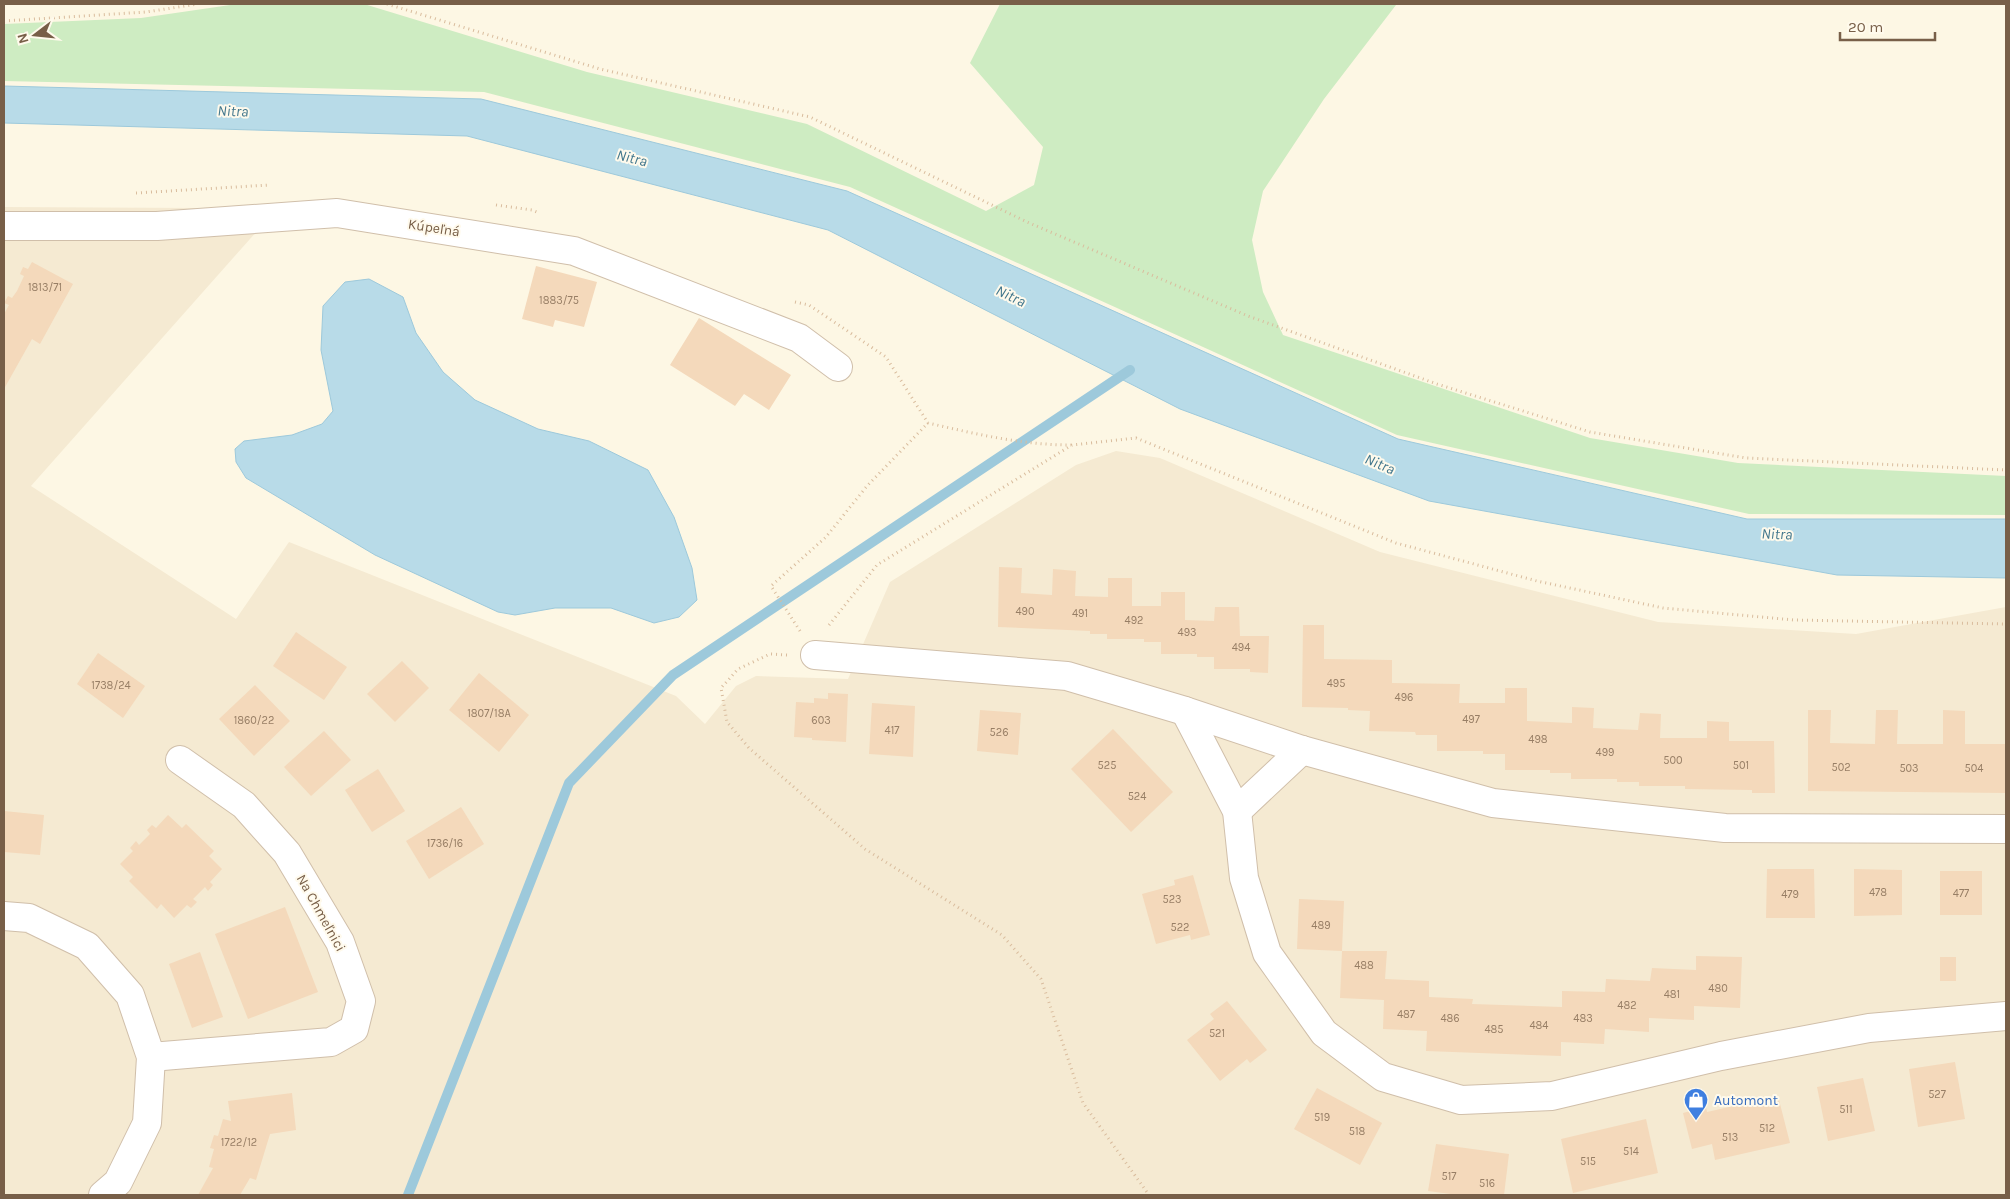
<svg xmlns="http://www.w3.org/2000/svg" width="2010" height="1199" font-family="Karla,sans-serif">
<style>
.residential{fill:#f5ead2}
.green{fill:#ceecc2}
.water{fill:#b8dbe8;stroke:#9dc9db}
.lines{fill:none;stroke-linecap:round;stroke-linejoin:round}
.stream{stroke:#9dc9db;stroke-width:10}
.building{fill:#f4d9bb}
.minor-casing{stroke:#d0bfaa;stroke-width:30}
.path{stroke:#d9bc9d;stroke-width:3;stroke-dasharray:1 4;stroke-linecap:butt}
.minor{stroke:#fff;stroke-width:28}
.labels{text-anchor:middle;dominant-baseline:central;stroke-width:4;stroke-linejoin:round;paint-order:stroke}
.number-label{font-size:11px;fill:#977e65}
.street-label{font-size:14px;fill:#785f48;stroke:#fffaec}
.shop-label{font-size:14px;fill:#366cbe;stroke:#fffaec;text-anchor:start}
.water-label{font-size:15px;font-style:italic;fill:#41768c;stroke:#fffaec}
</style>
<rect width="100%" height="100%" fill="#fdf7e4"/>
<polygon class="residential" points="4,207 199,208 257,231 31,486 236,619 289,542 676,696 705,724 736,686 756,676 848,679 890,582 1076,465 1116,451 1160,458 1380,552 1658,622 1856,634 2006,607 2006,1195 4,1195"/>
<polygon class="green" points="237,4 364,4 587,72 807,124 986,211 1034,185 1043,147 970,63 1000,4 1394,4 1396,5 1324,99 1263,191 1252,240 1263,292 1283,335 1590,438 1738,463 2006,476 2006,515 1749,514 1397,435 850,187 484,92 4,81 4,24 141,18"/>
<g class="water">
<polygon points="4,86 481,99 847,191 1398,439 1747,519 2006,519 2006,578 1837,575 1429,501 1180,409 828,230 467,136 4,123"/>
<polygon points="369,279 403,297 416,333 443,372 475,400 538,429 589,441 648,470 674,517 692,568 697,600 679,617 654,623 611,608 555,608 515,615 498,612 375,555 246,478 236,462 235,449 244,441 292,435 322,424 333,411 321,350 323,306 345,282"/>
</g>
<g class="lines">
<polyline class="stream" points="408,1195 569,783 673,675 1130,370"/>
</g>
<g class="building">
<polygon points="32,262 73,284 40,344 32,339 4,389 4,314 9,305 4,303 8,296 12,298 17,291 24,276 20,274 23,267 28,269"/>
<polygon points="536,266 597,282 584,327 555,320 553,327 522,319"/>
<polygon points="699,318 791,375 769,410 744,394 735,406 670,365"/>
<polygon points="999,567 1022,568 1021,593 1052,595 1053,569 1076,571 1075,596 1108,597 1108,578 1132,578 1132,606 1161,606 1161,592 1185,592 1185,620 1214,621 1215,607 1239,607 1240,636 1269,636 1268,673 1250,672 1250,669 1214,669 1214,657 1197,657 1197,654 1161,654 1161,642 1144,642 1144,639 1107,639 1107,634 1090,634 1090,631 998,627"/>
<polygon points="1303,625 1324,625 1324,659 1392,660 1392,683 1460,684 1459,703 1505,703 1505,688 1527,688 1527,721 1572,723 1572,707 1594,708 1593,728 1638,730 1640,713 1661,714 1660,738 1707,738 1707,721 1729,722 1729,741 1774,741 1775,793 1752,793 1752,790 1685,789 1685,786 1639,786 1639,782 1617,782 1617,779 1571,779 1571,773 1550,773 1550,770 1505,770 1505,754 1483,754 1483,751 1437,751 1437,735 1416,735 1415,732 1369,731 1370,711 1348,710 1348,708 1302,707"/>
<polygon points="296,632 347,667 324,700 273,666"/>
<polygon points="98,653 145,686 123,718 77,684"/>
<polygon points="402,661 429,688 395,722 367,694"/>
<polygon points="479,673 529,715 499,752 449,710"/>
<polygon points="255,685 290,721 254,756 219,719"/>
<polygon points="828,693 848,694 846,742 812,740 812,738 794,737 796,702 814,703 814,698 828,699"/>
<polygon points="872,703 915,706 913,757 869,754"/>
<polygon points="980,710 1021,713 1018,755 977,751"/>
<polygon points="1808,710 1831,710 1830,743 1875,744 1876,710 1898,710 1897,744 1943,744 1943,710 1965,711 1965,744 2006,744 2006,793 1808,791"/>
<polygon points="1113,729 1173,792 1131,832 1071,769"/>
<polygon points="324,731 351,760 311,796 284,767"/>
<polygon points="378,769 405,811 372,832 345,790"/>
<polygon points="461,807 484,844 429,879 406,841"/>
<polygon points="4,811 44,815 40,855 4,852"/>
<polygon points="168,815 182,828 186,824 214,851 209,856 222,869 210,882 213,885 208,891 205,887 193,899 197,902 191,908 187,905 174,918 161,904 157,909 129,881 133,877 120,864 133,851 130,848 136,841 139,845 150,834 147,830 152,825 156,828"/>
<polygon points="1767,869 1814,869 1815,918 1766,918"/>
<polygon points="1854,869 1902,870 1902,915 1854,916"/>
<rect x="1940" y="871" width="42" height="44"/>
<polygon points="1193,875 1210,935 1191,940 1190,935 1156,944 1142,894 1175,885 1174,880"/>
<polygon points="1299,899 1344,901 1342,951 1297,949"/>
<polygon points="285,907 318,992 248,1019 215,934"/>
<polygon points="1342,951 1387,951 1385,979 1429,981 1429,997 1473,999 1472,1004 1562,1007 1562,991 1605,992 1606,979 1650,981 1652,968 1696,970 1696,956 1742,957 1740,1008 1694,1006 1694,1020 1649,1018 1649,1032 1605,1029 1604,1044 1561,1042 1561,1056 1426,1051 1427,1031 1383,1029 1384,1000 1340,998"/>
<polygon points="200,952 223,1017 192,1028 169,964"/>
<rect x="1940" y="957" width="16" height="24"/>
<polygon points="1227,1001 1267,1050 1250,1063 1247,1059 1220,1081 1187,1040 1214,1019 1210,1014"/>
<polygon points="1955,1062 1965,1119 1918,1127 1909,1069"/>
<polygon points="1863,1078 1875,1131 1828,1141 1817,1087"/>
<polygon points="1317,1088 1382,1123 1360,1165 1294,1129"/>
<polygon points="292,1093 296,1130 270,1134 256,1180 250,1178 240,1195 198,1195 213,1168 209,1167 214,1149 210,1148 214,1135 218,1136 223,1119 231,1121 228,1101"/>
<polygon points="1778,1096 1790,1143 1715,1160 1712,1144 1692,1149 1683,1113 1706,1107 1707,1112"/>
<polygon points="1646,1119 1658,1173 1573,1193 1561,1139"/>
<polygon points="1436,1144 1509,1154 1504,1195 1458,1195 1428,1191"/>
</g>
<g class="lines">
<defs>
<g id="minor">
<polyline points="4,226 157,226 337,213 574,251 799,338 838,367"/>
<polyline points="815,655 1067,676 1185,711 1302,750 1493,803 1725,828 2006,829"/>
<polyline points="1185,711 1237,811 1244,878 1267,953 1324,1033 1383,1077 1461,1100 1552,1096 1721,1056 1869,1028 2006,1016"/>
<polyline points="1237,811 1302,750"/>
<polyline points="4,916 29,918 87,946 130,995 151,1057 147,1123 118,1182 103,1195"/>
<polyline points="151,1057 331,1042 354,1029 361,1001 340,942 287,853 244,805 180,760"/>
</g>
</defs>
<use href="#minor" class="minor-casing"/>
<g class="path">
<polyline points="387,4 600,69 810,117 1027,222 1248,316 1437,384 1590,432 1746,458 2006,470"/>
<polyline points="4,21 146,12 198,4"/>
<polyline points="136,193 269,185"/>
<polyline points="496,205 532,210 539,213"/>
<path d="M 795,302 L 809,305 L 886,357 L 928,423 C 976,434 1022,445 1071,445"/>
<polyline points="829,625 877,565 1072,445 1136,438 1396,543 1537,581 1663,608 1794,620 2006,624"/>
<polyline points="800,631 771,586 826,537 867,486 928,423"/>
<polyline points="787,655 770,654 738,669 721,688 727,722 749,748 865,849 1002,935 1041,979 1083,1103 1149,1195"/>
</g>
<use href="#minor" class="minor"/>
</g>
<defs>
<symbol id="shop-pin" viewBox="-11 -11 22 30"><path d="M0 17L-7.5 6A9.5 9.5 0 1 1 7.5 6Z" fill="#3f7fe0" stroke="#fffaec"/><path d="M-5-2.5h2.3a2.7 3.5 0 0 1 5.4 0H5L5.5 6h-11ZM-1.5-2.5h3a1.5 2.3 0 0 0-3 0Z" fill="#fff"/></symbol>
</defs>
<g fill-rule="evenodd">
<use href="#shop-pin" x="1682" y="1086" width="28" height="38"/>
</g>
<g class="labels">
<g class="number-label">
<text x="45" y="287">1813/71</text>
<text x="559" y="300">1883/75</text>
<text x="1025" y="611">490</text>
<text x="1080" y="613">491</text>
<text x="1134" y="620">492</text>
<text x="1187" y="632">493</text>
<text x="1241" y="647">494</text>
<text x="1336" y="683">495</text>
<text x="111" y="685">1738/24</text>
<text x="1404" y="697">496</text>
<text x="489" y="713">1807/18A</text>
<text x="1471" y="719">497</text>
<text x="254" y="720">1860/22</text>
<text x="821" y="720">603</text>
<text x="892" y="730">417</text>
<text x="999" y="732">526</text>
<text x="1538" y="739">498</text>
<text x="1605" y="752">499</text>
<text x="1673" y="760">500</text>
<text x="1107" y="765">525</text>
<text x="1741" y="765">501</text>
<text x="1841" y="767">502</text>
<text x="1909" y="768">503</text>
<text x="1974" y="768">504</text>
<text x="1137" y="796">524</text>
<text x="445" y="843">1736/16</text>
<text x="1878" y="892">478</text>
<text x="1961" y="893">477</text>
<text x="1790" y="894">479</text>
<text x="1172" y="899">523</text>
<text x="1321" y="925">489</text>
<text x="1180" y="927">522</text>
<text x="1364" y="965">488</text>
<text x="1718" y="988">480</text>
<text x="1672" y="994">481</text>
<text x="1627" y="1005">482</text>
<text x="1406" y="1014">487</text>
<text x="1450" y="1018">486</text>
<text x="1583" y="1018">483</text>
<text x="1539" y="1025">484</text>
<text x="1494" y="1029">485</text>
<text x="1217" y="1033">521</text>
<text x="1937" y="1094">527</text>
<text x="1846" y="1109">511</text>
<text x="1322" y="1117">519</text>
<text x="1767" y="1128">512</text>
<text x="1357" y="1131">518</text>
<text x="1730" y="1137">513</text>
<text x="239" y="1142">1722/12</text>
<text x="1631" y="1151">514</text>
<text x="1588" y="1161">515</text>
<text x="1449" y="1176">517</text>
<text x="1487" y="1183">516</text>
</g>
<g class="street-label">
<text transform="translate(434 228) rotate(9)">Kúpeľná</text>
<text transform="translate(321 913) rotate(61)">Na Chmeľnici</text>
</g>
<g class="shop-label">
<text x="1714" y="1100">Automont</text>
</g>
<g class="water-label">
<text transform="translate(233 111) rotate(2)">Nitra</text>
<text transform="translate(632 158) rotate(14)">Nitra</text>
<text transform="translate(1011 296) rotate(26)">Nitra</text>
<text transform="translate(1380 464) rotate(23)">Nitra</text>
<text transform="translate(1777 534) rotate(2)">Nitra</text>
</g>
</g>
<rect width="2010" height="1199" fill="none" stroke="#785f48" stroke-width="10"/>
<g transform="translate(35 35) rotate(254)" stroke="#fffaec" stroke-width="4" paint-order="stroke">
<path d="M0-4L9 19L0 12L-9 19Z" fill="#785f48"/>
<text y="-8" font-size="14" font-weight="bold" text-anchor="middle" fill="#785f48">N</text>
</g>
<path d="M1840 32v8h95v-8" fill="none" stroke="#785f48" stroke-width="2.5"/>
<text x="1848" y="32" font-size="15" fill="#785f48" stroke="#fffaec" stroke-width="4" paint-order="stroke">20 m</text>
</svg>
